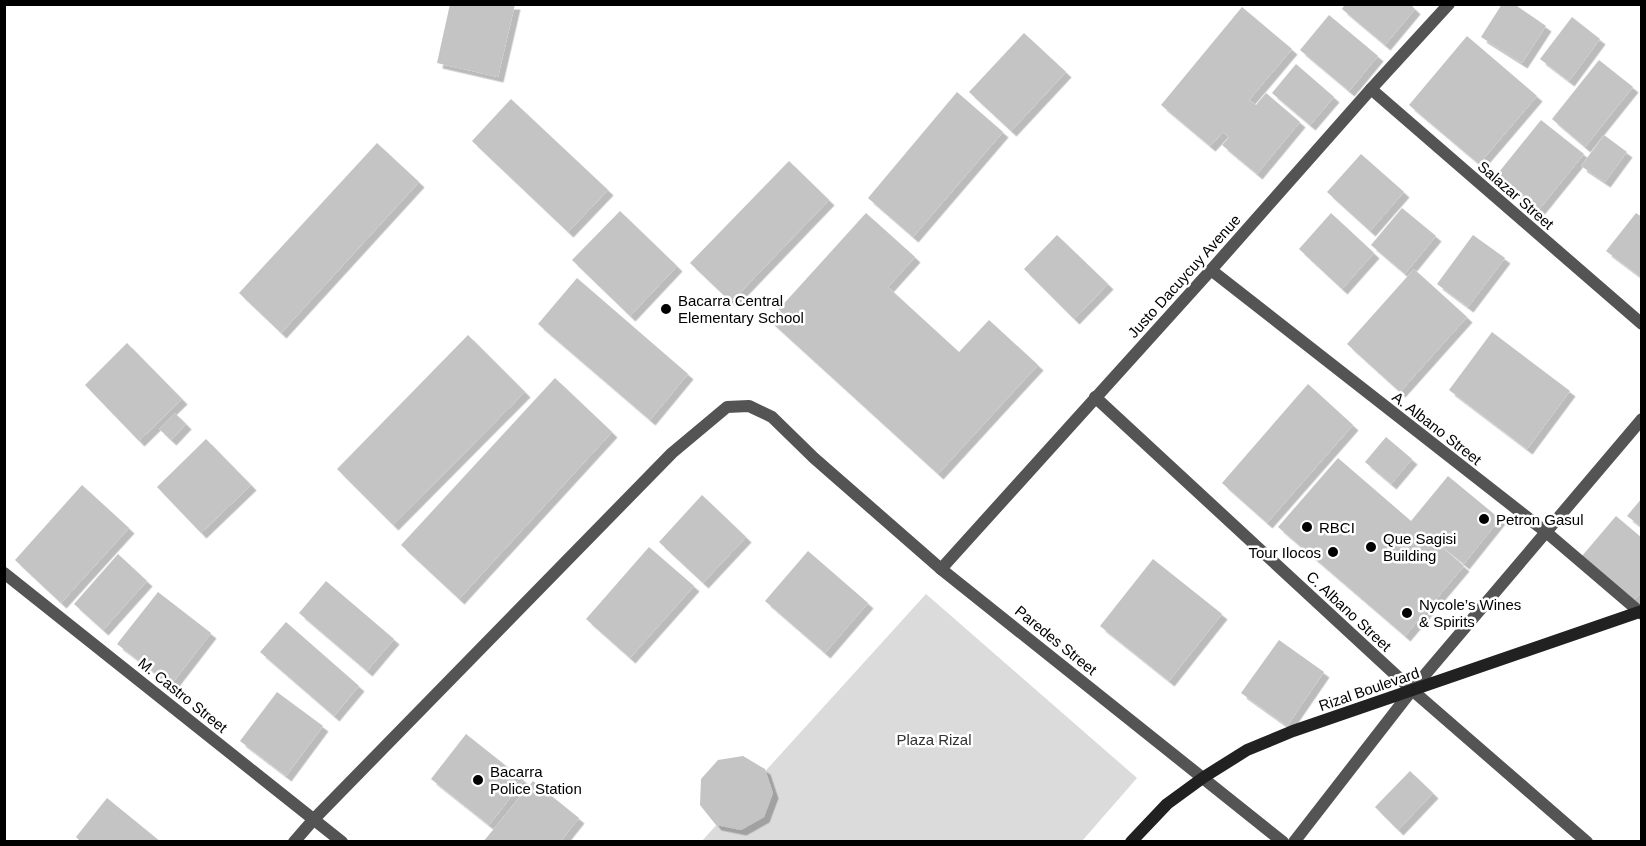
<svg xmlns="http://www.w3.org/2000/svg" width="1646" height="846" font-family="Helvetica,sans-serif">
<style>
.green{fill:#dbdbdb}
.building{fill:#c4c4c4;filter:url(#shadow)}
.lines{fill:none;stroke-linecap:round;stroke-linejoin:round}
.service{stroke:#545454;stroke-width:12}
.minor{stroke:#545454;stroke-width:12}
.secondary{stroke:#212121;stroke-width:12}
.poi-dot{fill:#000;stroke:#fff;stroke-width:2}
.labels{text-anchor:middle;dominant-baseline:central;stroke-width:5;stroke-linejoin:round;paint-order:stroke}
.street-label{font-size:15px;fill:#000;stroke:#fff}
.poi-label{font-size:15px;fill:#000;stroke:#fff;text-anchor:start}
.park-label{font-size:15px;fill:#323232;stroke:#fff}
</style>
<defs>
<filter id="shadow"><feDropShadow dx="5.5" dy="5.5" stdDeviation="0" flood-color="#0004"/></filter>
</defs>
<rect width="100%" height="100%" fill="#fff"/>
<polygon class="green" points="926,594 1137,778 1082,841 701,842"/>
<g class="building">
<polygon points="450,4 515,4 498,77 437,63"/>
<polygon points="1345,4 1410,4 1415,9 1385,45 1342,9"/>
<polygon points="1502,4 1514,4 1546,26 1522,63 1481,37"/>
<polygon points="1242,7 1292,49 1249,100 1256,105 1266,93 1300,122 1257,174 1222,145 1229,137 1223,132 1210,146 1161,105"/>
<polygon points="1329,15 1378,56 1349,91 1300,50"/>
<polygon points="1572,17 1600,39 1569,81 1540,59"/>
<polygon points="1024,33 1066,72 1011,131 969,92"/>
<polygon points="1467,36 1537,96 1479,164 1409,105"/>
<polygon points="1599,60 1633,87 1585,147 1552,119"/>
<polygon points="1296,64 1334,97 1310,125 1272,93"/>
<polygon points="957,92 1003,132 913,237 868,198"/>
<polygon points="511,99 608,190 568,232 472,141"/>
<polygon points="1541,120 1584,154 1537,212 1495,177"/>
<polygon points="1604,135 1627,152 1605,182 1581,166"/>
<polygon points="377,143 419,182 281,333 239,293"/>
<polygon points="1361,154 1404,192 1370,231 1327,192"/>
<polygon points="789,161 829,200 731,302 690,263"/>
<polygon points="1402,208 1436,236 1405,274 1371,245"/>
<polygon points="620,211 677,266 630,316 572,260"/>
<polygon points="866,213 915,257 888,287 959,352 989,320 1038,365 938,474 769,320"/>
<polygon points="1331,213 1374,253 1342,289 1299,249"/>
<polygon points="1636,213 1642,217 1642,278 1606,251"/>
<polygon points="1057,235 1108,284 1074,319 1024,269"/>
<polygon points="1473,235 1505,258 1468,307 1437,284"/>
<polygon points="1414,269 1467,317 1400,392 1347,344"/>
<polygon points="577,278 688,374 650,420 538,324"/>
<polygon points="1492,332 1570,391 1527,449 1449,390"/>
<polygon points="468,335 525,392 393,525 337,469"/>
<polygon points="127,343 182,399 139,441 85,385"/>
<polygon points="555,378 612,432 459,599 401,545"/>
<polygon points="1308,384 1353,425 1267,523 1222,483"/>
<polygon points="175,413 186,424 171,440 159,429"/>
<polygon points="1386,437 1412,459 1391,484 1365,462"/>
<polygon points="206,439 251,485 201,533 157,487"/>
<polygon points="1338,458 1411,521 1448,476 1500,519 1464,564 1430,537 1464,566 1405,636 1278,527"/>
<polygon points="82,485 129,528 61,603 15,560"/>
<polygon points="702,495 746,537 703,583 659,542"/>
<polygon points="1642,498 1642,527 1627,516"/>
<polygon points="1616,516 1642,538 1642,591 1634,600 1582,556"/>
<polygon points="649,547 694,586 630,658 586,619"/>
<polygon points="808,551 868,603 825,653 765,601"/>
<polygon points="118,554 147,581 103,630 74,604"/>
<polygon points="1153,559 1222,614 1169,681 1100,626"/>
<polygon points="326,581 394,639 367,671 299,613"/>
<polygon points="158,592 211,633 171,685 117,644"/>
<polygon points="286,622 359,686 334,716 260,652"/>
<polygon points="1279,640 1324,672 1287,726 1241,693"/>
<polygon points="277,692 323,726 286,776 240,741"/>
<polygon points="466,734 524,780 489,825 431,779"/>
<polygon points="743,756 765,769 773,793 764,817 741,830 716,825 700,805 701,779 718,760"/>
<polygon points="1410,771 1433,793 1398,830 1375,807"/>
<polygon points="533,781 579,818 560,842 483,842"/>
<polygon points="107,798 161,842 81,842 76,837"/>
</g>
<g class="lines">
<polyline class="service" points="294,842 314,819"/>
<g class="minor">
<polyline points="1371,89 1642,324"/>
<polyline points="1211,270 1546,532 1642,614"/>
<polyline points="1095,397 1412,690 1587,842"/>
<polyline points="941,569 1211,270 1371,89 1449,4"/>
<polyline points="4,573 342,842"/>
<polyline points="314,819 672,453 727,407 749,406 772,417 814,458 941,569 1283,842"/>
<polyline points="1294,842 1412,690 1642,419"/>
</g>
<polyline class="secondary" points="1131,842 1167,804 1204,777 1247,750 1293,731 1642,611"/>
</g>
<g class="poi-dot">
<circle cx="666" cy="309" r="6"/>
<circle cx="1484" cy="519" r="6"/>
<circle cx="1307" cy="527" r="6"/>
<circle cx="1371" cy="547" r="6"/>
<circle cx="1333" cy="552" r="6"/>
<circle cx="1407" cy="613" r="6"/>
<circle cx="478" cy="780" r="6"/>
</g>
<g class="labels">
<g class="street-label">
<text transform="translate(1516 195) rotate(41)">Salazar Street</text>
<text transform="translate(1184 276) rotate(-48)">Justo Dacuycuy Avenue</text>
<text transform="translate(1437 428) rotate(38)">A. Albano Street</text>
<text transform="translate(1349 611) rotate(43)">C. Albano Street</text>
<text transform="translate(1056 640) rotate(39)">Paredes Street</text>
<text transform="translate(1369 689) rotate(-19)">Rizal Boulevard</text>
<text transform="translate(183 695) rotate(39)">M. Castro Street</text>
</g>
<g class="poi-label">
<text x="678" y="300">Bacarra Central<tspan x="678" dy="17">Elementary School</tspan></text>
<text x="1496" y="519">Petron Gasul</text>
<text x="1319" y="527">RBCI</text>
<text x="1383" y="538">Que Sagisi<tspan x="1383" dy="17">Building</tspan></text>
<text x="1321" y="552" text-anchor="end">Tour Ilocos</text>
<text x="1419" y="604">Nycole’s Wines<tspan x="1419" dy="17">&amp; Spirits</tspan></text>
<text x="490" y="771">Bacarra<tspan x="490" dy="17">Police Station</tspan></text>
</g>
<g class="park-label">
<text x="934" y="739">Plaza Rizal</text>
</g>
</g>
<rect width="1646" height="846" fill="none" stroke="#000000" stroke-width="12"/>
</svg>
